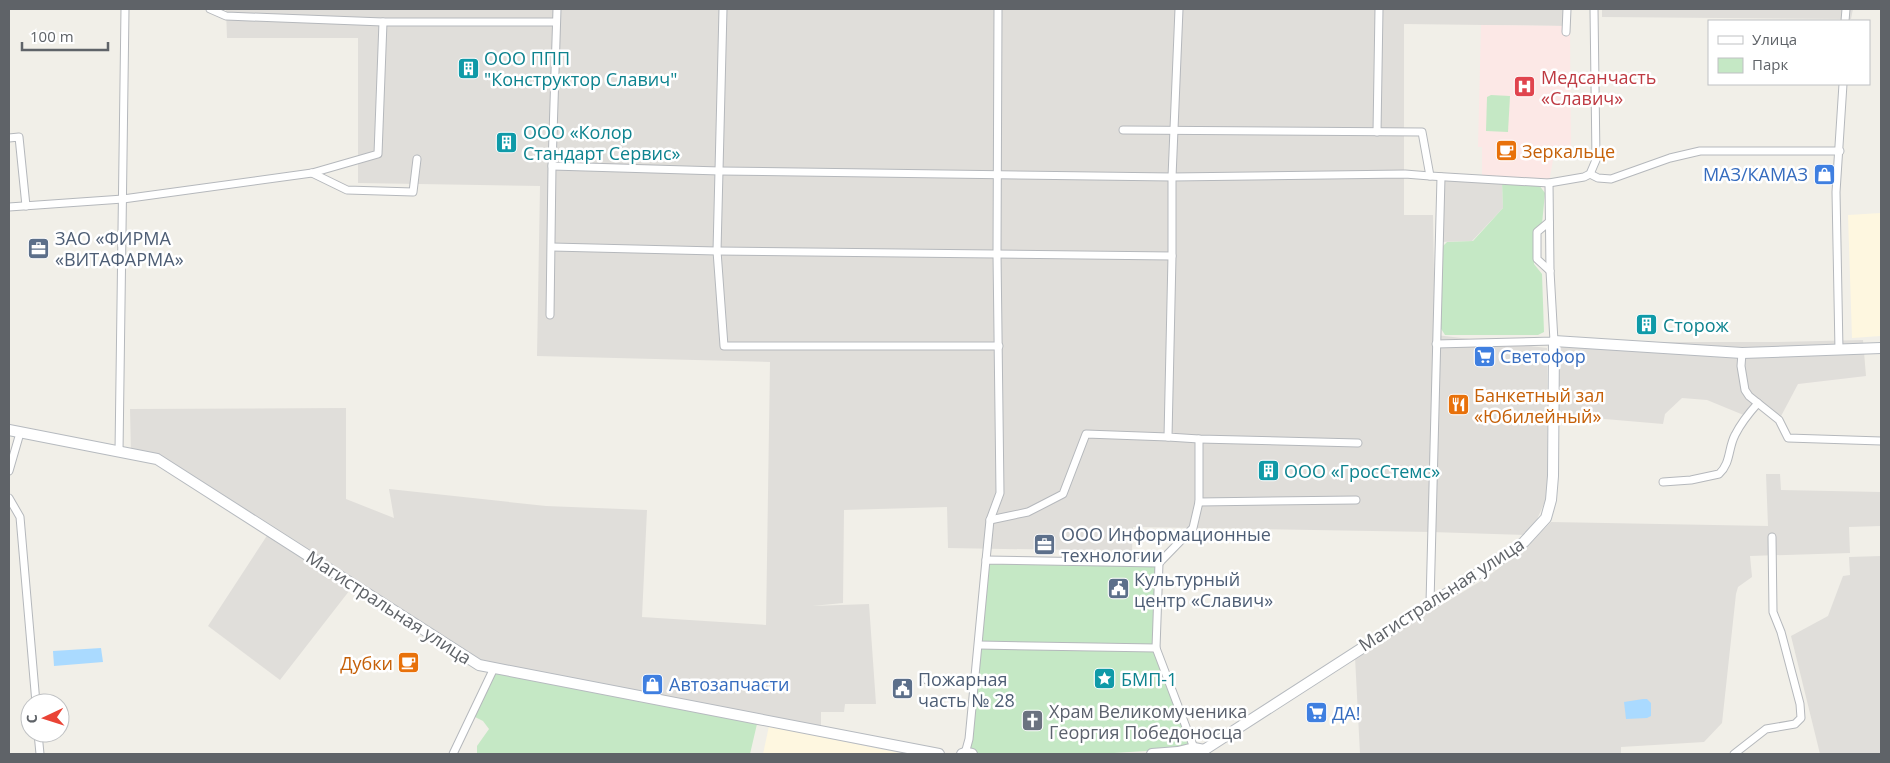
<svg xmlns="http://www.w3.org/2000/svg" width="1890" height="763" font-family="'Open Sans',sans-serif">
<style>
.commercial{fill:#fef7e0}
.industrial{fill:#e0deda}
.medical{fill:#fce8e6}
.green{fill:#c5e8c5}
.water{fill:#aadaff}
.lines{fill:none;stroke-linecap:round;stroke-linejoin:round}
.street-casing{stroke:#b5b8bc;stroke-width:9}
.secondary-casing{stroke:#b6babf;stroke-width:12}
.street{stroke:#fff;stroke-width:7}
.secondary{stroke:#fff;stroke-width:10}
.labels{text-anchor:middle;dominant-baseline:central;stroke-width:5;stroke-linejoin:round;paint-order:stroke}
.culture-label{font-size:18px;fill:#0d838f;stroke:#fff;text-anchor:start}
.health-label{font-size:18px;fill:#be3a42;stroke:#fff;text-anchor:start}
.food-label{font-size:18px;fill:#c56008;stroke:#fff;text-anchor:start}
.shop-label{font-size:18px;fill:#366cbe;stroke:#fff;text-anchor:start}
.service-label{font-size:18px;fill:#4e5e75;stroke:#fff;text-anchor:start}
.street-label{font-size:18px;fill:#5f6368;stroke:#fff}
.worship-label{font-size:18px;fill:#5b616d;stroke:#fff;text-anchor:start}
</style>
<rect width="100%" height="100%" fill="#f1efe8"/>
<g class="commercial">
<polygon points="1881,213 1881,336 1852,338 1848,215"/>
<polygon points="769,726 904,754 763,754"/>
</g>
<g class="industrial">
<polygon points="226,9 1564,9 1564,26 1404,24 1404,215 1433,215 1434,273 1437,273 1436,335 1547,348 1547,497 1530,535 1431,532 1133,527 1132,551 948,548 947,507 844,510 843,603 812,606 869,604 876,704 845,704 844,712 821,712 821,730 479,665 353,586 280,680 208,626 270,531 157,458 131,454 130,409 346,408 346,499 394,518 389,489 546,506 647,510 642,617 766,625 770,362 537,356 540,186 358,183 358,38 227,38"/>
<polygon points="1602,9 1853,9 1851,19 1602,17"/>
<polygon points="1441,177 1502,181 1503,208 1472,241 1439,242"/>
<polygon points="1863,340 1866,376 1798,384 1779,420 1758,403 1746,416 1707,400 1682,398 1665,414 1663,424 1558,415 1560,342 1775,342"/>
<polygon points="1766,474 1780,474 1781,490 1881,492 1881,526 1849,527 1850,553 1750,556 1752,577 1738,587 1736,594 1722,723 1704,742 1621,747 1621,754 1360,754 1355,657 1486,578 1528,545 1551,522 1768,526"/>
<polygon points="1881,556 1881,754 1820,754 1791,636 1828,616 1843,576 1850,575 1849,557"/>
</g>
<polygon class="medical" points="1481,25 1570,26 1571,147 1555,148 1549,183 1482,179 1482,147 1478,147"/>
<g class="green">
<polygon points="1491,95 1510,96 1508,132 1486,131 1487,97"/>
<polygon points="1502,181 1539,185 1545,193 1542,224 1534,230 1534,264 1542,274 1544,332 1538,335 1445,335 1440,327 1442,247 1447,242 1473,241 1503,208"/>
<polygon points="986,560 1158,563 1156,648 1194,748 1098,754 974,754 971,749 970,739"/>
<polygon points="494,669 757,724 750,754 477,754 477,746 489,729 483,721 475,717"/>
</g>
<g class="water">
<polygon points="101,648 103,662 54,666 53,651"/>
<polygon points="1643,699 1647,699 1651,703 1651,716 1647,718 1626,719 1624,702"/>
</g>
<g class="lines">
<defs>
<g id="street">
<polyline points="210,9 226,16 383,22 555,22"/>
<polyline points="557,9 552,166 720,171 1172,177 1405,174 1430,176"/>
<polyline points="723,9 717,251 724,346 999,346"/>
<polyline points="1179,9 1172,177 1172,256 1168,437 1199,439 1358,443"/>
<polyline points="1845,21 1846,9"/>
<polyline points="1566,32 1567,9"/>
<polyline points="1123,130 1422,132 1430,176 1549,183 1584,177 1590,174 1596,160 1594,9"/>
<polyline points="1377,132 1379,9"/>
<polyline points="9,138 19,137 26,206"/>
<polyline points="312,173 347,190 413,192 417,159"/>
<polyline points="1590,174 1598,178 1611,179 1670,158 1700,151 1840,151"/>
<polyline points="9,207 123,199 312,173 378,154 383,22"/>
<polyline points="1549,222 1537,232 1537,259 1550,271"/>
<polyline points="552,247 717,251 1172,256"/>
<polyline points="550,315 552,166"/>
<polyline points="1436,344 1554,341 1550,271 1549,183"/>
<polyline points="1839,350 1836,192 1843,84"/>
<polyline points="1742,353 1741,366 1745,390 1749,396 1779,420 1788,438 1881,441"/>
<polyline points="119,452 125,9"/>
<polyline points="9,471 20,433"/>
<path d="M 1663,482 L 1691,480 L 1719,474 C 1731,463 1728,448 1735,435 C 1741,423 1749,413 1758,403"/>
<polyline points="9,498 20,517 36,703"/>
<polyline points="1199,502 1356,500"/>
<polyline points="990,520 1028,512 1063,494 1086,434 1168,437"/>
<polyline points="986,560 990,520 1000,493 997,254 998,9"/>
<polyline points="1159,563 1193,528 1199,502 1199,439"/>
<polyline points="1430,603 1441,177"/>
<polyline points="979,645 1156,648"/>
<polyline points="927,680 975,680"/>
<polyline points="38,733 40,754"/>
<polyline points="453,754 494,668"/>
<polyline points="962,754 966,750 969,739 986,560 1159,563 1156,648 1194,748"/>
<polyline points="1734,754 1766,729 1795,724 1801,718 1800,704 1781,632 1773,612 1772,537"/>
</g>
<g id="secondary">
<polyline points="9,430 157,459 479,665 939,754"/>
<polyline points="1204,750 1505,556 1524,542 1546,518 1551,500 1553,476 1554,341 1742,353 1881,348"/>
<polyline points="962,754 967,753 972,754"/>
<polyline points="1152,754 1178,752 1194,748 1204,750"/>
</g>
</defs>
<use href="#street" class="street-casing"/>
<use href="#secondary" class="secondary-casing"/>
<use href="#street" class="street"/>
<use href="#secondary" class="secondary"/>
</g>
<defs>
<symbol id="building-square" viewBox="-11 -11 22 22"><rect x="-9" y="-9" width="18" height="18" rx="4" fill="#0f9aa8" stroke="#fff"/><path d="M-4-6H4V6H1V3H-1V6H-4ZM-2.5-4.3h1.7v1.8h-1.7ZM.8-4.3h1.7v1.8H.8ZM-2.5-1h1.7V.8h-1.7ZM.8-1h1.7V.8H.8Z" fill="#fff"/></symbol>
<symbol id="hospital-square" viewBox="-11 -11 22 22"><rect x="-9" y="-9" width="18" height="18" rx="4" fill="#e0444e" stroke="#fff"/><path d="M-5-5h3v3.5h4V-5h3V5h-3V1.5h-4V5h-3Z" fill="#fff"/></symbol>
<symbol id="cafe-square" viewBox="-11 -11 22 22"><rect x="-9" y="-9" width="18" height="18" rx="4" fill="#e8710a" stroke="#fff"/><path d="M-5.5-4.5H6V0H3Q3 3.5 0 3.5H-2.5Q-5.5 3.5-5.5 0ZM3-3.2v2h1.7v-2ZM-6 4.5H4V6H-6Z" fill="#fff"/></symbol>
<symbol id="shop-square" viewBox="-11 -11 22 22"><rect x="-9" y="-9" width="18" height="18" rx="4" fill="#3f7fe0" stroke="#fff"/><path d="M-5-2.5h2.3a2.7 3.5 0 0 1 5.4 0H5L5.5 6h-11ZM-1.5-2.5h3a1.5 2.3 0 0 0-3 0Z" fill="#fff"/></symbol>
<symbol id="office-square" viewBox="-11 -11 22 22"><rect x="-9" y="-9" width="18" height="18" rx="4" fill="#5c6f8a" stroke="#fff"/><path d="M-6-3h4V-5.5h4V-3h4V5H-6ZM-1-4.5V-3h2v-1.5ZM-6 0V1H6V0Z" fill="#fff"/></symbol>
<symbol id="supermarket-square" viewBox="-11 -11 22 22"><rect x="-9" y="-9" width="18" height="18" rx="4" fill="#3f7fe0" stroke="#fff"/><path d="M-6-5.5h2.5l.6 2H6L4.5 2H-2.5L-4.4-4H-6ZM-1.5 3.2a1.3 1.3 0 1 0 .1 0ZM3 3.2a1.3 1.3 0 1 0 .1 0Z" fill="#fff"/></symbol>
<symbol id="restaurant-square" viewBox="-11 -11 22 22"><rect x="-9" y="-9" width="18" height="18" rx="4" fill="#e8710a" stroke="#fff"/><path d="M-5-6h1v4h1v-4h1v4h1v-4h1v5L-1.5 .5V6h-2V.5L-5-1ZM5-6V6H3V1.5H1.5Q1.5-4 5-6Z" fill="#fff"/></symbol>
<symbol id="civic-square" viewBox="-11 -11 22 22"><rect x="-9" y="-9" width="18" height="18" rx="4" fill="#5c6f8a" stroke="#fff"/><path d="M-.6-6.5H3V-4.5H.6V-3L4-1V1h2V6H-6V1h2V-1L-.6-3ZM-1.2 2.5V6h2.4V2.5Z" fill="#fff"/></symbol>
<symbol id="sight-square" viewBox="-11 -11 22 22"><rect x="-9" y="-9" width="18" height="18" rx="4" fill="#0f9aa8" stroke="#fff"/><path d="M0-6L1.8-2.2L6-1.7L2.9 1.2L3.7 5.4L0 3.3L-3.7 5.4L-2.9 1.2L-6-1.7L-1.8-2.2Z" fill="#fff"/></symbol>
<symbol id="church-square" viewBox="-11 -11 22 22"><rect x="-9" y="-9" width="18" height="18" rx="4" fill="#6b7280" stroke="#fff"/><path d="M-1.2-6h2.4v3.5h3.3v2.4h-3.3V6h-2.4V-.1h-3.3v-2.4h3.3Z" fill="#fff"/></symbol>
</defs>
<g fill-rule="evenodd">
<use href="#building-square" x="456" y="56" width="25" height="25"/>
<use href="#hospital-square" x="1512" y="74" width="25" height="25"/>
<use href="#building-square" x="494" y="130" width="25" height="25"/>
<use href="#cafe-square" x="1494" y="138" width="25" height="25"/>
<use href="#shop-square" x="1812" y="162" width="25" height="25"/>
<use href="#office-square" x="26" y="236" width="25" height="25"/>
<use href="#building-square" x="1634" y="312" width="25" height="25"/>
<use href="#supermarket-square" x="1472" y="344" width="25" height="25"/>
<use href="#restaurant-square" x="1446" y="392" width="25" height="25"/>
<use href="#building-square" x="1256" y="458" width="25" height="25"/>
<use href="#office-square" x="1032" y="532" width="25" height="25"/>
<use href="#civic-square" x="1106" y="576" width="25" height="25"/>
<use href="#cafe-square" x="396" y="650" width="25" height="25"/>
<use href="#sight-square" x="1092" y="666" width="25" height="25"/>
<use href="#shop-square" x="640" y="672" width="25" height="25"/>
<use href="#civic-square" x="890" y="676" width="25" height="25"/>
<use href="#supermarket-square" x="1304" y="700" width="25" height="25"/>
<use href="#church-square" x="1020" y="708" width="25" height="25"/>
</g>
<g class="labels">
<g class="culture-label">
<text x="484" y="58">ООО ППП<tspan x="484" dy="21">"Конструктор Славич"</tspan></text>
<text x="523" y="132">ООО «Колор<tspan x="523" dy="21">Стандарт Сервис»</tspan></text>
<text x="1663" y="325">Сторож</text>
<text x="1284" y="471">ООО «ГросСтемс»</text>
<text x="1121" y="679">БМП-1</text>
</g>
<g class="health-label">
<text x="1541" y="77">Медсанчасть<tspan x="1541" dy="21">«Славич»</tspan></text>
</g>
<g class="food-label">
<text x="1522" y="151">Зеркальце</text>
<text x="1474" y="395">Банкетный зал<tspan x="1474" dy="21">«Юбилейный»</tspan></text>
<text x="393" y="663" text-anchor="end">Дубки</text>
</g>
<g class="shop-label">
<text x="1808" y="174" text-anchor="end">МАЗ/КАМАЗ</text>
<text x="1500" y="356">Светофор</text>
<text x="669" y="684">Автозапчасти</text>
<text x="1332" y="713">ДА!</text>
</g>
<g class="service-label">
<text x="55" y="238">ЗАО «ФИРМА<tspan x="55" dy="21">«ВИТАФАРМА»</tspan></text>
<text x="1061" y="534">ООО Информационные<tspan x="1061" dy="21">технологии</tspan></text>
<text x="1134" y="579">Культурный<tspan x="1134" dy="21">центр «Славич»</tspan></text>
<text x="918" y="679">Пожарная<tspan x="918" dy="21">часть № 28</tspan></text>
</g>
<g class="street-label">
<text transform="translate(1441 594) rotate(-33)">Магистральная улица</text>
<text transform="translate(389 607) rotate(33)">Магистральная улица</text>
</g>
<g class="worship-label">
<text x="1049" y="711">Храм Великомученика<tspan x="1049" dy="21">Георгия Победоносца</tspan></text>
</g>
</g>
<rect width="1890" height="763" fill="none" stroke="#5f6368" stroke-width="20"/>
<rect x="1708" y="20" width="162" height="65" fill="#ffffff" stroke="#bfc1c3"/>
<rect x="1718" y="36" width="25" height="8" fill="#ffffff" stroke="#bfc1c3"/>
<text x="1752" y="45" font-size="15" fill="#5f6368">Улица</text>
<rect x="1718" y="58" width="25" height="15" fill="#c5e8c5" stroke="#bfc1c3"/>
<text x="1752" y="70" font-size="15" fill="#5f6368">Парк</text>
<g transform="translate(45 718) rotate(266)"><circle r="24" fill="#ffffff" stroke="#bfc1c3"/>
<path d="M0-4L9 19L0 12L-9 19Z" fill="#ea4335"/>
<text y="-8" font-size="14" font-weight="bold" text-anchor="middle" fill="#5f6368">С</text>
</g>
<path d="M22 42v8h86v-8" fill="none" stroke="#5f6368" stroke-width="2.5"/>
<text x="30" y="42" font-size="15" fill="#5f6368" stroke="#ffffff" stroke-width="4" paint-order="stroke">100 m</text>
</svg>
